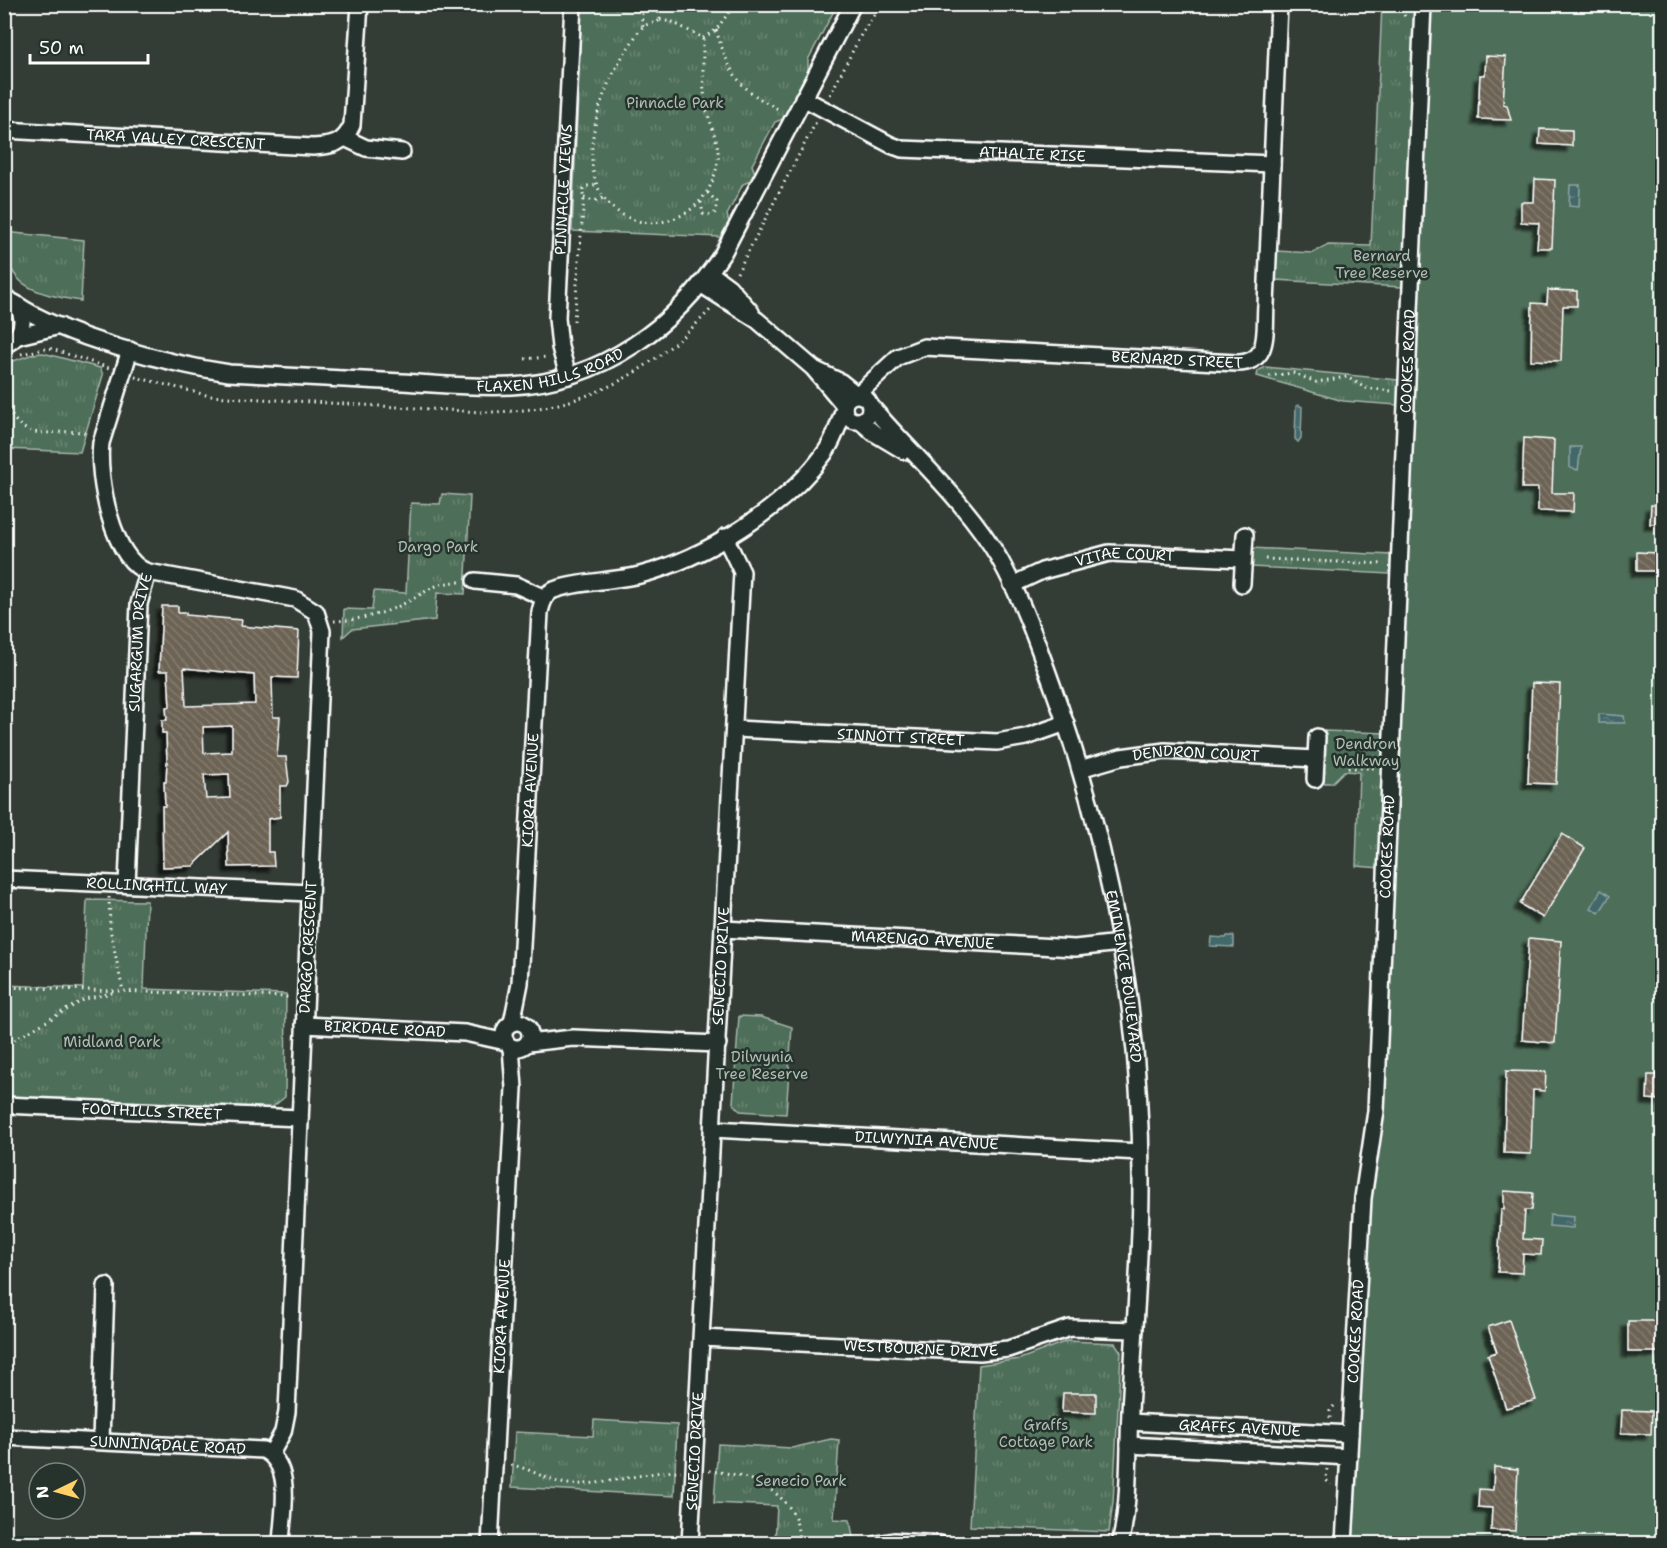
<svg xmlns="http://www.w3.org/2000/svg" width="1667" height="1548" font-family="'Shantell Sans',sans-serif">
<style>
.green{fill:#4e6e58;stroke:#a6b6ac;stroke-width:1.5}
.park{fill:url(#park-tufts);stroke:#a6b6ac;stroke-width:1.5}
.water{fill:url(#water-ripples);stroke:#8ea4a5;stroke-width:1.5}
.building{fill:url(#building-back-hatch);stroke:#fff;stroke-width:1.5;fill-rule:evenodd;filter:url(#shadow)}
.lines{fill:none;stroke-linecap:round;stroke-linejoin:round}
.minor-casing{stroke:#fff;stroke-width:20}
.path{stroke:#fff;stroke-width:3;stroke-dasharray:1.5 4.5;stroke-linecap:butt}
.minor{stroke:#26332d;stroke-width:15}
.labels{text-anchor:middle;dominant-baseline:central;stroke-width:5;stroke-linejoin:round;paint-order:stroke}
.park-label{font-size:15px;fill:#afbeb4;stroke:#26332d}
.street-label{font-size:15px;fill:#fff;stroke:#26332d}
</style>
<defs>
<pattern id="park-tufts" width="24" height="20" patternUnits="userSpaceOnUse" patternTransform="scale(1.5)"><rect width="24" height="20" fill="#4e6e58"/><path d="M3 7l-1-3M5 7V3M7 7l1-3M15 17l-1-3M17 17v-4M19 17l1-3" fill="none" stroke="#698471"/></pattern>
<pattern id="water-ripples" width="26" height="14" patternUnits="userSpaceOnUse" patternTransform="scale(1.5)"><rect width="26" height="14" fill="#436769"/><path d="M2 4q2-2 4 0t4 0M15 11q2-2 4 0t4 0" fill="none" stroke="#5f7e80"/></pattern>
<pattern id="building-back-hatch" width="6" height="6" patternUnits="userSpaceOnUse" patternTransform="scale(1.5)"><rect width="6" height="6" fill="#6c6455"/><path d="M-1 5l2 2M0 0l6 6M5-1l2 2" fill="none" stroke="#827b6e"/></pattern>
<filter id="shadow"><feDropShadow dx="-5.5" dy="5.5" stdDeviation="1.5" flood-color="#0009"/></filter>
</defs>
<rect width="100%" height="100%" fill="#343d35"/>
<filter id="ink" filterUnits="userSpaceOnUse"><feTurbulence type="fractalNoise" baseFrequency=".0167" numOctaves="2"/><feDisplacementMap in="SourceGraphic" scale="12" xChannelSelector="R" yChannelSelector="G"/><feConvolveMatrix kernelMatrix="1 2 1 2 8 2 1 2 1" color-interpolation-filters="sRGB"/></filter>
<g filter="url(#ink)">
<polygon class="green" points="1429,5 1662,5 1662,1543 1353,1544 1371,1199 1383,1101"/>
<g class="park">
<polygon points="582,5 837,5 808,60 808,70 783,119 775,122 752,165 755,173 750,181 743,184 727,215 729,222 721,237 572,231"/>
<polygon points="1382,5 1416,5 1408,233 1402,287 1275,280 1276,251 1313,253 1328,245 1371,246"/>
<path d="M 4,232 L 84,240 L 81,301 C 34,293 4,288 4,232 Z"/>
<polygon points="43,353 100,368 103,375 80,452 5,449 5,364 33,354"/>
<polygon points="1265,367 1398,380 1397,405 1343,401 1257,376 1258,371"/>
<polygon points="442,494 470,496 465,594 437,593 435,620 352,629 343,637 344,609 372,610 374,591 406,593 411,503 440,504"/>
<polygon points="1251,548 1391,555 1390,574 1251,567"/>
<polygon points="1323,731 1387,733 1381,868 1356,866 1359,772 1344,771 1332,783 1321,783"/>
<polygon points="87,900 147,901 144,989 286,994 285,1097 270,1109 5,1098 5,985 83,988"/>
<polygon points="739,1016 761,1017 792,1027 786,1114 740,1111 733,1103"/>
<polygon points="1067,1341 1115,1343 1121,1352 1113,1502 1109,1532 970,1526 979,1365 1020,1359"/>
<polygon points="594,1420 677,1425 674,1496 512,1487 515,1432 593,1436"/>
<polygon points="831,1439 839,1440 834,1519 850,1520 854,1543 775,1543 777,1506 714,1503 718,1444 792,1448"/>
</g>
<g class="water">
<polygon points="1570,185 1580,185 1579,207 1569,206"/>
<polygon points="1299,405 1302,407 1301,438 1298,442 1295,439 1296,406"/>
<polygon points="1570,447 1581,447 1578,470 1570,468"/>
<polygon points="1599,714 1624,716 1625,723 1599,723"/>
<polygon points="1601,890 1610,896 1599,913 1591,908"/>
<polygon points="1227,936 1234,936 1234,947 1210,946 1211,937 1226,938"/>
<polygon points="1550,1215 1574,1217 1573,1228 1549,1226"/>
</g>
<g class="building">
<polygon points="1486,56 1506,57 1503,104 1507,105 1511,120 1478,119 1480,75 1485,75"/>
<polygon points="1540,129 1572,130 1572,146 1539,144"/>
<polygon points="1535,179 1555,180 1552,248 1537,248 1539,223 1521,222 1521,202 1534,202"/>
<polygon points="1548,290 1577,291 1577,306 1563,306 1561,361 1531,360 1532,303 1547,304"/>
<polygon points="1524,438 1554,440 1552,493 1574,493 1573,512 1538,511 1538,488 1522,488"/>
<polygon points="1651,505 1662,505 1662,524 1650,524"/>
<polygon points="1637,552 1658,553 1658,559 1662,559 1662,571 1637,571"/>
<path d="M 162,606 L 178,606 L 178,613 L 186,613 L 186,615 L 242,620 L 241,626 L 299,631 L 297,678 L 272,677 L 273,717 L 280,717 L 277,757 L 286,757 L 289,782 L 287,786 L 280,786 L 280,817 L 268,819 L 268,852 L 273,852 L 274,866 L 229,867 L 228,832 L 193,866 L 163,867 L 162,806 L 165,806 L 164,782 L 166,782 L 167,762 L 166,733 L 162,733 L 162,720 L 167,720 L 166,707 L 170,707 L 168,671 L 159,671 ZM 184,668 L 254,675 L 255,704 L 186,706 ZM 232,726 L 232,752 L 204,753 L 203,727 ZM 229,774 L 230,798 L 206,799 L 204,775 Z"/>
<polygon points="1532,683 1560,684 1556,784 1528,783"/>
<polygon points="1562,834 1585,848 1543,918 1520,904"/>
<polygon points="1529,938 1561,941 1555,1043 1522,1040"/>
<polygon points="1506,1071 1546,1072 1545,1091 1533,1090 1531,1154 1504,1153"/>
<polygon points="1648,1075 1662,1075 1662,1100 1647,1099"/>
<polygon points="1504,1191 1533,1193 1532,1210 1525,1210 1523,1239 1542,1240 1541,1255 1523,1254 1522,1273 1498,1272 1501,1209 1504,1209"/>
<polygon points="1509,1320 1536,1400 1506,1408 1488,1355 1497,1352 1488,1327"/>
<rect x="1628" y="1321" width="34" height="31"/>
<polygon points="1063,1393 1096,1393 1096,1413 1062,1412"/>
<polygon points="1622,1410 1652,1411 1651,1434 1621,1433"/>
<polygon points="1494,1467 1518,1469 1515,1531 1491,1530 1492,1508 1478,1507 1479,1489 1493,1490"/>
</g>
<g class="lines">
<defs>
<g id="minor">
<path id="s1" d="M 803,98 L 891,145 L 902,149 L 1272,164"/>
<path id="s2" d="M 4,130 L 313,147 C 332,146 344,144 352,125 L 360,4"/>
<polyline points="345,138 366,148 402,152"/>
<polyline points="710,273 729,287 751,312"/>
<polyline points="702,285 757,320 813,368 844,405"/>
<path d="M 4,297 L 16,304 C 27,320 23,337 4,345"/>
<path id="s3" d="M 16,304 C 64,337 170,364 229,373 C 286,376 344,379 402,382 C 438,384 475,388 511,386 C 602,381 675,327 723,253 L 853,4"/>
<polyline points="18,336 60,326"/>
<polyline points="816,370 841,382 856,394"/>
<path id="s4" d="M 568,376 L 560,347 L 557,318 L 573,4"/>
<path id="s5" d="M 858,394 L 898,357 L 924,347 L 1237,363 C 1271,363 1264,331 1266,305 L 1279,4"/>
<circle cx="857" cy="408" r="13"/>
<path id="s6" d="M 870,405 C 913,456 965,500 999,558 C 1025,605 1043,659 1061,710 C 1113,862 1142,1025 1141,1186 C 1141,1245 1136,1304 1133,1362 C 1131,1390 1129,1419 1129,1447 C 1128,1479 1128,1512 1120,1544"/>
<polyline points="860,421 874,433 904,451"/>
<polyline points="148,572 295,599 316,612 322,631 287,1412 283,1432 271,1454"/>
<polyline points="475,581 516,585 545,598"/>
<polyline points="1242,584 1245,535"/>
<path id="s7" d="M 1012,585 L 1042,571 L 1109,553 L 1243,559"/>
<path id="s8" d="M 735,729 L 997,742 L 1026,737 L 1066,723"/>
<path id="s9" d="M 1080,769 L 1121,757 L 1165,751 L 1316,759"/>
<polyline points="1315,779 1317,737"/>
<path id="s10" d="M 4,879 L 310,893"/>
<path id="s11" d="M 127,884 L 139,604 L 148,572 C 112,561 97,476 101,443 L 130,350"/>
<path id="s12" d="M 723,929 L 1075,948 L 1120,943"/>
<circle cx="517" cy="1035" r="13"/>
<path id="s13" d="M 512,1023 L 520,983 L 540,612 C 542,603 545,593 554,590 C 574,582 615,581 640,575 C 705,558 784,509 824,454 C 834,440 839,424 844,408"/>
<path id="s14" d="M 304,1025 L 465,1033 L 506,1042"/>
<polyline points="528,1043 573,1038 718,1044"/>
<path id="s15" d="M 4,1105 L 300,1118"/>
<path id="s16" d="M 713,1129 L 1140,1152"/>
<path id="s17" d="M 702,1338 L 980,1352 L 1008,1349 L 1070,1328 L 1135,1330"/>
<path id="s18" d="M 1130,1422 L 1350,1434"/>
<path id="s19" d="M 4,1437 L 263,1450 C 295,1465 282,1514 281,1544"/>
<polyline points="101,1441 106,1286"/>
<polyline points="1129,1445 1349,1457"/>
<path id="s20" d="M 490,1544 L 514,1088 L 511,1047"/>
<path id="s21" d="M 690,1544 L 742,572 L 725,537"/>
<polyline points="877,1544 894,1541 940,1544"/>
<path id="s22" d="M 1344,1544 L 1363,1198 L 1376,1111 L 1423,4"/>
</g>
</defs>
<use href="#minor" class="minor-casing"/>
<g class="path">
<polyline points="1399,4 1406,19"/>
<path d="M 660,20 L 672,22 L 703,38 C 703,60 702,84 706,106 C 709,123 720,142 718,160 C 715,183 703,204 682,215 C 664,224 644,226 625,216 C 565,185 599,89 628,48 C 632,43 638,30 644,26 C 649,23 655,24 660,20 Z"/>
<polyline points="643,26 641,15 648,7 657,7 660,19"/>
<path d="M 716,30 C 730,74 738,89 780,110"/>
<polyline points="703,38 716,30 735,4"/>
<polyline points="830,95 862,33 881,4"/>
<polyline points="584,198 593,201 604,198"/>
<polyline points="701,202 703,214 712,215 716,212 717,202 707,192"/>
<polyline points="737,273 816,122"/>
<polyline points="574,321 584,198 582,191 587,186 599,185"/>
<polyline points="21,354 49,348 109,368"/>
<polyline points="525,359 547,357"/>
<polyline points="1269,376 1293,373 1316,382 1347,377 1365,388 1392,391"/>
<path d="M 135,377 L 210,396 L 482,412 C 580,413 646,377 712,308"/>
<path d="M 4,399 C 8,405 10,413 15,420 C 33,443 62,427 86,433"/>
<polyline points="1265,559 1385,564"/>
<path d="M 334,621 C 358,620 382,615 403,604 C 425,594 432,582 460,582"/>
<polyline points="1348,768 1375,768"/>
<polyline points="109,897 110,929 123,991"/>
<polyline points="4,987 289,997"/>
<polyline points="4,1046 85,999 116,992"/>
<polyline points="1330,1418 1330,1411 1336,1403"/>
<path d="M 511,1465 C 532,1468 549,1483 569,1484 C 608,1486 643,1471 681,1471"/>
<polyline points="1327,1469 1326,1480 1331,1485"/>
<path d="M 709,1471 C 741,1473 778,1485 794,1515 C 798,1524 798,1534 799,1544"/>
</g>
<use href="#minor" class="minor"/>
</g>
</g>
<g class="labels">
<g class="park-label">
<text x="675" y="103">Pinnacle Park</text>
<text x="1382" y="256">Bernard<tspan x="1382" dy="17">Tree Reserve</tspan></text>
<text x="438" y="547">Dargo Park</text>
<text x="1366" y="744">Dendron<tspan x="1366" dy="17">Walkway</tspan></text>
<text x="112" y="1042">Midland Park</text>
<text x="762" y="1057">Dilwynia<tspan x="762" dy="17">Tree Reserve</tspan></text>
<text x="1046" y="1425">Graffs<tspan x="1046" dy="17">Cottage Park</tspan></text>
<text x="801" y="1481">Senecio Park</text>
</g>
<g class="street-label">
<text stroke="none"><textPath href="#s2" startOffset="172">TARA VALLEY CRESCENT</textPath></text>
<text stroke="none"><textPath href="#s1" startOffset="242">ATHALIE RISE</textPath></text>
<text stroke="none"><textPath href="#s4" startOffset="188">PINNACLE VIEWS</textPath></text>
<text stroke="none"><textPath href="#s5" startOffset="336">BERNARD STREET</textPath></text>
<text stroke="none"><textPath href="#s22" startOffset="1185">COOKES ROAD</textPath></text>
<text stroke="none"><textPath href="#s3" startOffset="549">FLAXEN HILLS ROAD</textPath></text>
<text stroke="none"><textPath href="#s7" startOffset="118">VITAE COURT</textPath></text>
<text stroke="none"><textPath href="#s11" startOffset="242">SUGARGUM DRIVE</textPath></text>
<text stroke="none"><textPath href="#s8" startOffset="166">SINNOTT STREET</textPath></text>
<text stroke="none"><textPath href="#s9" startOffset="118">DENDRON COURT</textPath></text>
<text stroke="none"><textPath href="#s13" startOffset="234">KIORA AVENUE</textPath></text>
<text stroke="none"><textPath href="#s22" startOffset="699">COOKES ROAD</textPath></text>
<text stroke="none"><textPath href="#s10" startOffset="153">ROLLINGHILL WAY</textPath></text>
<text stroke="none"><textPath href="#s12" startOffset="200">MARENGO AVENUE</textPath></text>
<text transform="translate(308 947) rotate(-87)">DARGO CRESCENT</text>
<text stroke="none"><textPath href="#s21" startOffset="579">SENECIO DRIVE</textPath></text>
<text stroke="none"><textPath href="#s6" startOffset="639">EMINENCE BOULEVARD</textPath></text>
<text stroke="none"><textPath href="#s14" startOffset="81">BIRKDALE ROAD</textPath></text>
<text stroke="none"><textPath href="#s15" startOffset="148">FOOTHILLS STREET</textPath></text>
<text stroke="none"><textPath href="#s16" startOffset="214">DILWYNIA AVENUE</textPath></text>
<text stroke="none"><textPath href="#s20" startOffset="228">KIORA AVENUE</textPath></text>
<text stroke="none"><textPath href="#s22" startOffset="213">COOKES ROAD</textPath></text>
<text stroke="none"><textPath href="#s17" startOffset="219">WESTBOURNE DRIVE</textPath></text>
<text stroke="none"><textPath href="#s18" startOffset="110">GRAFFS AVENUE</textPath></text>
<text stroke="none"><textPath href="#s19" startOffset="164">SUNNINGDALE ROAD</textPath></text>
<text stroke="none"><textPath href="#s21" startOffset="93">SENECIO DRIVE</textPath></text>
</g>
</g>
<rect width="1667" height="1548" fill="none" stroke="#26332d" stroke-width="24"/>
<rect x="12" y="12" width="1643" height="1524" fill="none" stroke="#fff" stroke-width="2" filter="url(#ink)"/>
<g transform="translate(57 1491) rotate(265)"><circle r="28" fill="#26332d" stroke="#7d8581" stroke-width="1.5"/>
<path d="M0-4.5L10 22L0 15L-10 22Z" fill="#ffd166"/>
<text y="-9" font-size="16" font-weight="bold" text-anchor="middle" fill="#ffffff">N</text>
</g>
<path d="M30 54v9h118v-9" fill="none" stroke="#ffffff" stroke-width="3"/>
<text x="39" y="54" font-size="18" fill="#ffffff" stroke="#26332d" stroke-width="4.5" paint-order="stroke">50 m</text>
</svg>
